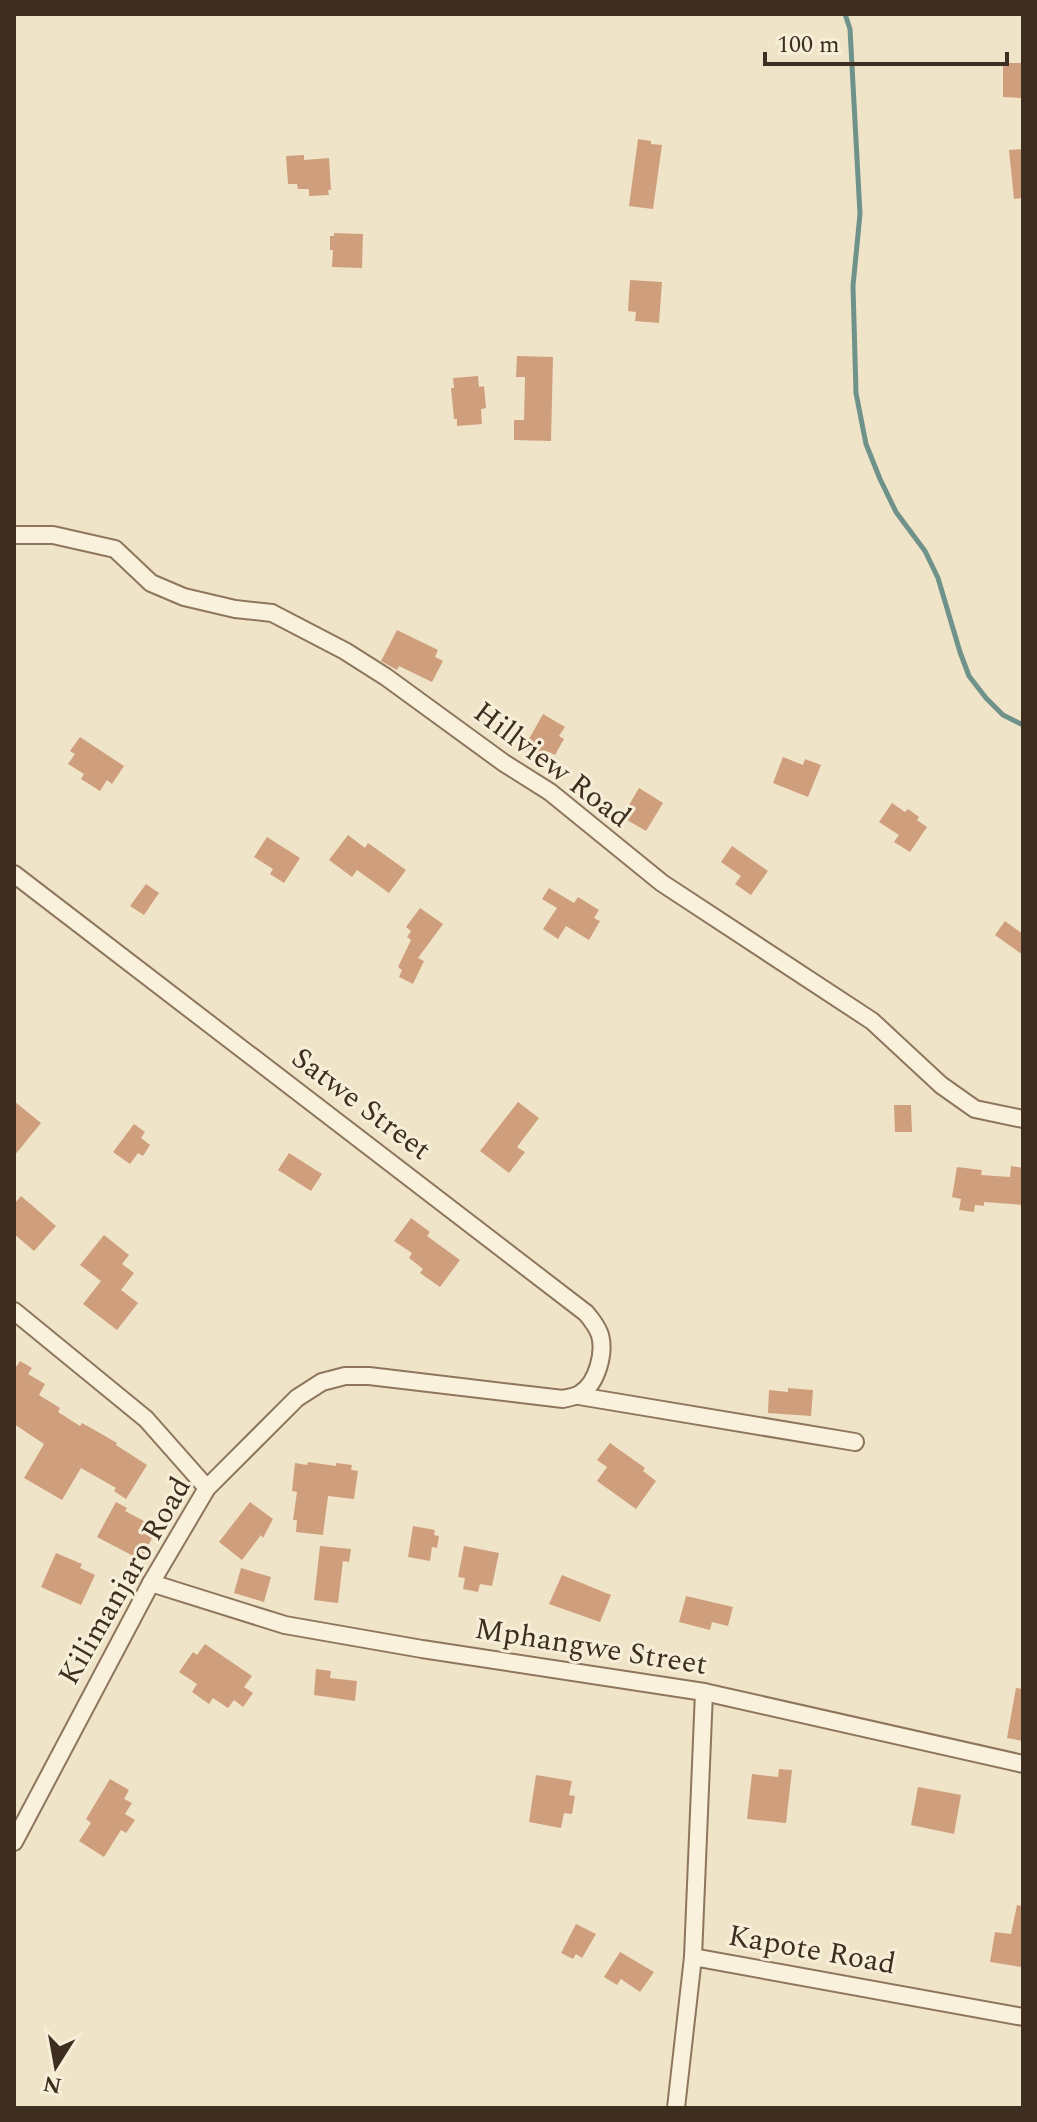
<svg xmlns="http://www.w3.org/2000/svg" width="1037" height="2122" font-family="Spectral,serif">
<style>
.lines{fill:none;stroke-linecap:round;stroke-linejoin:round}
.stream{stroke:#6f938a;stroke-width:5}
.building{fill:#cf9f7d}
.street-casing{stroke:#8d765c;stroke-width:20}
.street{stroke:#faf1dc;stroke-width:16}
.labels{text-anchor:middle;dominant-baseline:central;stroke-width:6;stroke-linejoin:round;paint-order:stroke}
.street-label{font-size:30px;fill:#3d2e20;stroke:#f7eed8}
</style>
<rect width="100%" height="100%" fill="#f0e4c8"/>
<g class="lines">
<polyline class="stream" points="845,14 850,29 860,214 853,286 856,393 866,444 880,479 896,512 925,551 938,578 960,652 969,676 986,698 1003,715 1023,725"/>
</g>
<g class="building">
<polygon points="1003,63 1023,63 1023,98 1003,97"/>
<polygon points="638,139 651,141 651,144 662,145 653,209 629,206"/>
<polygon points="1023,149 1023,198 1014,199 1009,150"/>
<polygon points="304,155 304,160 329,158 331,190 328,190 329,195 309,196 309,189 298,189 297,184 288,184 286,156"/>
<polygon points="334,233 363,234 362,268 332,267 333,250 330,250 330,236 334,236"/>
<polygon points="630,280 662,282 659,323 635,321 636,312 628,311"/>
<polygon points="517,356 553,357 551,441 514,440 514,420 524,420 525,377 516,377"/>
<polygon points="478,376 479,387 484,386 486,408 481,409 482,424 457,426 457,419 454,419 451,388 454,388 453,378"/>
<polygon points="397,630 438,650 435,657 443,661 432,682 399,666 397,670 381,661"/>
<polygon points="543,714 565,727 559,736 564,739 555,755 549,752 544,759 524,748"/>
<polygon points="80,737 124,766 112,784 107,780 100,791 81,779 84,774 68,764 75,754 70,751"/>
<polygon points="783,757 803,765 805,759 821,765 808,797 773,783"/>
<polygon points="639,788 663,803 646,831 622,817"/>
<polygon points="892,803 905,812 908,809 919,817 917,820 927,827 910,852 894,842 899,835 879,822"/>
<polygon points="348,835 365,848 368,843 406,870 389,893 357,870 352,877 329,860"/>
<polygon points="267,837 300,858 284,883 270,874 273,869 254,857"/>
<polygon points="732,846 768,871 751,895 735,884 741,876 721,862"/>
<polygon points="146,884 159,893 144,915 130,906"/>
<polygon points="549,888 574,903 578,897 599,910 594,918 600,921 589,940 566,926 558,939 543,929 557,908 542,899"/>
<polygon points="420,908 443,924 418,958 424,961 413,984 399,977 402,970 398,967 411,940 407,937 411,931 406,927"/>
<polygon points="1005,921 1023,934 1023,955 995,935"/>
<polygon points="14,1101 41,1123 14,1156"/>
<polygon points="518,1102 539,1118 517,1147 525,1152 509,1173 480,1151"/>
<polygon points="894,1105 911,1105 912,1132 895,1132"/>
<polygon points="134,1124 145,1132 141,1138 150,1145 143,1156 138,1153 130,1164 113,1152"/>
<polygon points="289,1153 322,1174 311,1191 278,1170"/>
<polygon points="1011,1166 1023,1168 1023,1205 984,1202 984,1206 975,1205 974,1212 959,1210 961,1199 952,1197 957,1167 982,1170 981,1175 1010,1177"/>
<polygon points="21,1196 56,1226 34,1251 14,1234 14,1204"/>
<polygon points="411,1218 430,1232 427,1236 460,1260 440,1287 420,1273 423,1269 409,1258 412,1253 394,1241"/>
<polygon points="104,1235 129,1255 122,1264 134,1273 121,1290 138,1303 117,1330 83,1304 101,1281 80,1265"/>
<polygon points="20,1361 32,1368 28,1374 45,1384 39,1395 60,1408 58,1412 80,1426 82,1423 105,1436 117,1443 116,1445 147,1465 126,1499 114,1491 116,1488 81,1468 62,1500 24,1478 44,1444 14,1424 14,1366 16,1367"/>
<polygon points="788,1388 813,1390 811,1416 768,1413 769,1390 788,1392"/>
<polygon points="610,1443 645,1468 643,1471 656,1481 636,1509 597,1481 607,1467 597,1460"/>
<polygon points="308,1462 336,1466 336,1463 352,1465 351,1470 358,1471 354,1499 328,1496 323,1535 296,1532 297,1520 293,1520 297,1492 292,1491 295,1463 307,1465"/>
<polygon points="116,1502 127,1508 125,1511 157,1528 141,1560 97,1537"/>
<polygon points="250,1502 273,1519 263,1538 261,1535 242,1560 219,1542"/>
<polygon points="413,1526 435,1530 434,1535 439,1536 437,1548 432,1547 430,1561 408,1557"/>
<polygon points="320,1546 351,1549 349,1562 343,1561 338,1603 314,1600"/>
<polygon points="464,1546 499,1553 492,1586 480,1584 478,1592 463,1589 465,1578 458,1577"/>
<polygon points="56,1553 82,1564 80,1568 95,1575 81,1605 41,1587"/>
<polygon points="241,1568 271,1577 264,1602 234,1593"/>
<polygon points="562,1575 611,1595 600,1622 549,1604"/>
<polygon points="686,1596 733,1607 728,1626 712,1622 710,1630 679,1622"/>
<polygon points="205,1644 252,1676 244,1687 253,1693 243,1707 234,1700 228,1708 213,1698 209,1704 192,1692 197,1684 179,1672 193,1652 197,1655"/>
<polygon points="316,1669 331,1671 330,1678 357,1681 355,1701 314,1695"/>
<polygon points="1016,1688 1023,1689 1023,1741 1007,1738"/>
<polygon points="779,1769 792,1770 786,1823 747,1819 752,1774 778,1777"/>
<polygon points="536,1775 572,1781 569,1795 575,1796 572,1814 564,1813 561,1828 529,1822"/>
<polygon points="110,1779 129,1790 124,1799 132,1803 125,1814 135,1820 126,1833 121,1830 104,1857 79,1841 91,1823 86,1819"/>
<polygon points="918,1787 961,1795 954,1834 911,1825"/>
<polygon points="1017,1905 1023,1906 1021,1967 990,1962 995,1932 1011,1934"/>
<polygon points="576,1924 596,1934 582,1958 576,1954 573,1959 561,1953"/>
<polygon points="620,1952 654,1972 640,1992 621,1979 617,1985 604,1977"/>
</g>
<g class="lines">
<defs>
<g id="street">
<polyline points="14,535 53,535 115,549 151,583 184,597 235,609 272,613 345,651 386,677 504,763 550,792 662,883 872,1021 941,1085 975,1109 1023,1119"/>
<path d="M 14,874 L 586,1313 C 592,1320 597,1326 600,1335 C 605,1353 597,1383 581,1393 C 576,1397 570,1397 563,1399 L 369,1376 L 345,1376 L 322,1382 L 297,1398 L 207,1488 L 151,1583 L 14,1842"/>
<polyline points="14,1311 146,1419 207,1488"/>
<polyline points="579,1396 855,1442"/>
<polyline points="151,1583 285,1625 422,1649 704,1692 1023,1764"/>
<polyline points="693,1957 704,1692"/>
<polyline points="676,2108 693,1957 1023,2017"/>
</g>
</defs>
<use href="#street" class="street-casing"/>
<use href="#street" class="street"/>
</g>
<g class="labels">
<g class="street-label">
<text transform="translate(552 765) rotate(37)">Hillview Road</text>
<text transform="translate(361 1104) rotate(37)">Satwe Street</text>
<text transform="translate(125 1581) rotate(-60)">Kilimanjaro Road</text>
<text transform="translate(591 1647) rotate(9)">Mphangwe Street</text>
<text transform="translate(812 1950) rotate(10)">Kapote Road</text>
</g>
</g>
<rect width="1037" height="2122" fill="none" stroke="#3d2e20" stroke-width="32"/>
<g transform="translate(56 2066) rotate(191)" stroke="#f7eed8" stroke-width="6" paint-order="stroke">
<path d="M0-6L14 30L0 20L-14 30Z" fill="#3d2e20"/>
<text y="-12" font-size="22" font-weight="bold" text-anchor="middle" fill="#3d2e20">N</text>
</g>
<path d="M765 52v12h242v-12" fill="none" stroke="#3d2e20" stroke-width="4"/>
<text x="777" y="52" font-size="24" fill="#3d2e20" stroke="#f7eed8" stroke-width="6" paint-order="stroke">100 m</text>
</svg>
